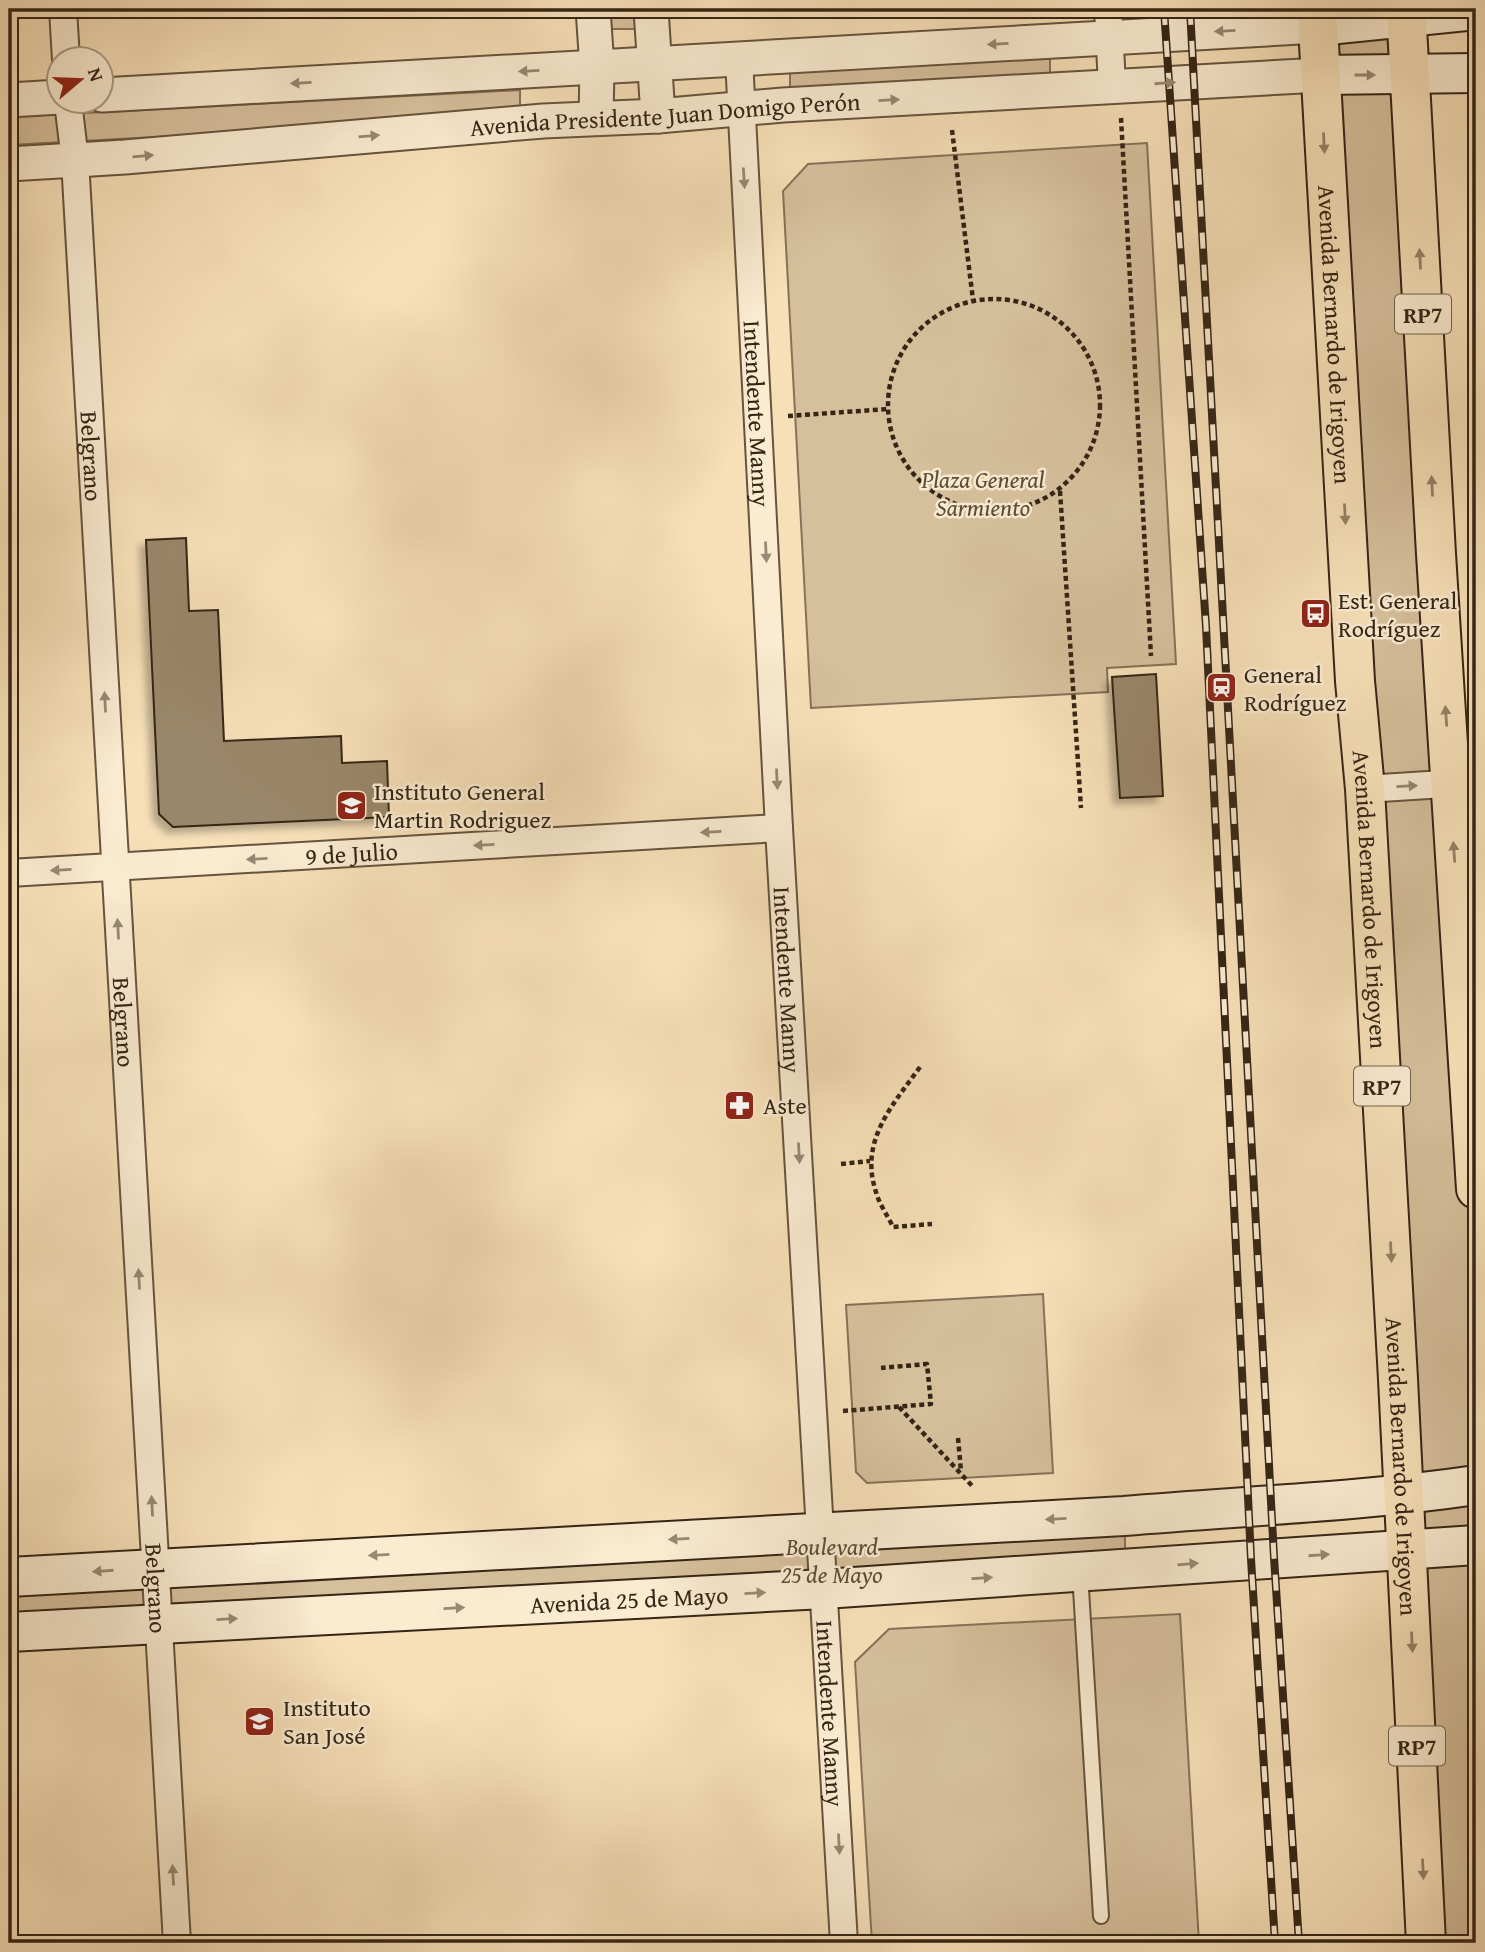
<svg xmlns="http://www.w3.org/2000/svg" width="1485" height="1952" font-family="'Gentium Book Plus',serif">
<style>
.green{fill:#d6c09c;stroke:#867259;stroke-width:2}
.building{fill:#9a866a;stroke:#352516;stroke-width:2;filter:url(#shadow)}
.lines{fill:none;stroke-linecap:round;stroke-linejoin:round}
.service-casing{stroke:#66543e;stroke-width:18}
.minor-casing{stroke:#66543e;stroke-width:30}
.tertiary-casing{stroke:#66543e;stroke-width:37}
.secondary-casing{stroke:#352516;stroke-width:42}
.primary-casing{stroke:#352516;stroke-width:42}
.path{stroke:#352516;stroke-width:4.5;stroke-dasharray:5 3.5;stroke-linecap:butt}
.service{stroke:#faebd1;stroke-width:14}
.minor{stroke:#faebd1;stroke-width:26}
.tertiary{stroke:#faebd1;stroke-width:33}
.secondary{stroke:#faebd1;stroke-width:38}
.primary{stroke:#f7e0b8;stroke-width:38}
.rail-casing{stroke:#352516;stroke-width:8}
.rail{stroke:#faebd1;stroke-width:5;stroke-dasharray:16;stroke-linecap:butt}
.oneway{fill:#988874}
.oneway2{fill:#968267}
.labels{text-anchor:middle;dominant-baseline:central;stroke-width:5;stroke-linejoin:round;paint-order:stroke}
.shield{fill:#faebd1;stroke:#70604e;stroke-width:2}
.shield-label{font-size:23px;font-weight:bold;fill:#352516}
.street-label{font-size:24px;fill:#352516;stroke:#faebd1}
.park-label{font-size:24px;font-style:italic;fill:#5d4c38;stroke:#faebd1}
.poi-label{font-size:24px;fill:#352516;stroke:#faebd1;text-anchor:start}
</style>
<defs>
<filter id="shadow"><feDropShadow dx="-6" dy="6" stdDeviation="3.5" flood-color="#0004"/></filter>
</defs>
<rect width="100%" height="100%" fill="#f7e0b8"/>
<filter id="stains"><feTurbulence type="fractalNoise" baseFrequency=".00286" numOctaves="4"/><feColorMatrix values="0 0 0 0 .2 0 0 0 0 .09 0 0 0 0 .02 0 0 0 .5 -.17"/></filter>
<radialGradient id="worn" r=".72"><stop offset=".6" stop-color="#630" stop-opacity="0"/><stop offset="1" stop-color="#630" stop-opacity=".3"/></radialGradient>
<g class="green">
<polygon points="602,9 639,9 640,29 603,29"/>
<polygon points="1317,9 1406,9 1476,1189 1476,1943 1426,1943"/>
<polygon points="1050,56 1050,83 790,98 790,70"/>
<polygon points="520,90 520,117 9,145 9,117"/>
<polygon points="1147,143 1176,664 1107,668 1108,692 811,708 783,191 808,164"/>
<polygon points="1043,1294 1053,1473 867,1483 856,1472 846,1305"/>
<polygon points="1124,1516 1126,1569 9,1632 9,1577"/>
<polygon points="1180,1614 1199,1943 872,1943 855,1662 889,1629"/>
</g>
<g class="building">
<polygon points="186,538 189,611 218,610 224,741 341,736 342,763 387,761 389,817 173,827 159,814 146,540"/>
<polygon points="1156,674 1163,796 1120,798 1112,677"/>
</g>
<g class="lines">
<defs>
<polyline id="service" points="1080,1573 1101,1916"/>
<g id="minor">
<polyline points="63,9 66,60"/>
<polyline points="1108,9 1112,85"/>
<path id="s1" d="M 739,59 L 779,828 L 844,1943"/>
<path id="s2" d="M 68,102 L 75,160 L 177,1943"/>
<polyline points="1365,789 1476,782"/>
<path id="s3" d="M 9,873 L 779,828"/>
</g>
<g id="tertiary">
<polyline points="593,9 597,67 596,118"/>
<polyline points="651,9 658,116"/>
<polyline points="102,95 1318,26"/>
<polyline points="9,100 60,97"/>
<path id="s4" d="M 9,164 L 125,157 L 543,121 L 658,116 L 783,105 L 1321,75"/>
</g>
<g id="secondary">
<polyline points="1318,26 1476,10"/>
<polyline points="1321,75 1476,73"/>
<path d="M 9,1577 L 1124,1516 C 1241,1506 1360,1502 1476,1485"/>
<path id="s5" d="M 9,1632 L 824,1589 L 1476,1545"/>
</g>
<g id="primary">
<path id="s6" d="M 1317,9 L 1355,681 L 1365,789 L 1398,1379 L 1426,1943"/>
<polyline points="1406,9 1436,554 1476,1189"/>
</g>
</defs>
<use href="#service" class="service-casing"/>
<use href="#minor" class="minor-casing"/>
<use href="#tertiary" class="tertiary-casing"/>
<use href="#secondary" class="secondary-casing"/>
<use href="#primary" class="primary-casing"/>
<g class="path">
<polyline points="1121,118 1151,656"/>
<polyline points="952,130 973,300"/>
<circle cx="994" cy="405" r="106"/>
<polyline points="788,416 888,409"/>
<polyline points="1060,491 1081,808"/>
<path d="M 920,1067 C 892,1106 859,1141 876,1192 C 879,1204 888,1216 893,1227 L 932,1224"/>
<polyline points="841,1164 870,1161"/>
<polyline points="899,1407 974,1488"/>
<polyline points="843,1411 931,1404 927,1364 881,1368"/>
<polyline points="958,1438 961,1471"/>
</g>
<use href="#service" class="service"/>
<use href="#minor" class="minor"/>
<use href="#tertiary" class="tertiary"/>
<use href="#secondary" class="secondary"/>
<use href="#primary" class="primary"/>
<defs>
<g id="rail">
<polyline points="1164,9 1206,626 1251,1559 1275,1943"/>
<polyline points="1190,9 1274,1557 1299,1943"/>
</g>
</defs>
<use href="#rail" class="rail-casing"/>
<use href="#rail" class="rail"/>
</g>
<defs><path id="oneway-solid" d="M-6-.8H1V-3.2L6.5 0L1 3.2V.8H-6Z" transform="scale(1.75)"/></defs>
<g class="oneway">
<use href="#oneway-solid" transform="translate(1225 31) rotate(177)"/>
<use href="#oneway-solid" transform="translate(998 44) rotate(177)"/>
<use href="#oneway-solid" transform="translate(529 71) rotate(177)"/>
<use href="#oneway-solid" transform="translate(1365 75)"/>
<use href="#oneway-solid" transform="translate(301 83) rotate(177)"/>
<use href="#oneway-solid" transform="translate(1165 83) rotate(-4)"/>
<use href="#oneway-solid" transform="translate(889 100) rotate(-3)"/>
<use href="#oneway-solid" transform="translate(369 136) rotate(-5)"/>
<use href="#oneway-solid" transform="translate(143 156) rotate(-5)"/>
<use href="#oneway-solid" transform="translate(744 178) rotate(86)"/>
<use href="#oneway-solid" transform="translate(766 552) rotate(87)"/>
<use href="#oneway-solid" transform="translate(105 702) rotate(-93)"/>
<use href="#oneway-solid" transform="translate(777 779) rotate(87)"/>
<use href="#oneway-solid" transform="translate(1407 786) rotate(-3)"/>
<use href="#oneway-solid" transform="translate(711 832) rotate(177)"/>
<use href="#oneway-solid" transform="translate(484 845) rotate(177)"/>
<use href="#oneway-solid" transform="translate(257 859) rotate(177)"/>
<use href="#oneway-solid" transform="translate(61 870) rotate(177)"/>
<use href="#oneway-solid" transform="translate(118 929) rotate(-93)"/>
<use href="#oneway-solid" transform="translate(799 1153) rotate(87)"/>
<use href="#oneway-solid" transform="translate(139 1279) rotate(-93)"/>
<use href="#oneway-solid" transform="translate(152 1506) rotate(-93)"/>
<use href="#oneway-solid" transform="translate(1056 1519) rotate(177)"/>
<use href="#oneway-solid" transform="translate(679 1539) rotate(177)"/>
<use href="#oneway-solid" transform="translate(379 1555) rotate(177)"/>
<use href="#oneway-solid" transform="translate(1319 1555) rotate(-4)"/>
<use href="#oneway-solid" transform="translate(1188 1564) rotate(-5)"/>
<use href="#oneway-solid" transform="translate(103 1571) rotate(176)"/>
<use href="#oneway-solid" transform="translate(982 1578) rotate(-4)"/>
<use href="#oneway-solid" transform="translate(755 1593) rotate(-3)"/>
<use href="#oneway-solid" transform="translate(454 1608) rotate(-3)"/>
<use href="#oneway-solid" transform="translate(227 1619) rotate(-3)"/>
<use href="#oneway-solid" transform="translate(839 1844) rotate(87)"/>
<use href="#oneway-solid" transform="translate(173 1875) rotate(-93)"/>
</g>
<g class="oneway2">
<use href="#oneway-solid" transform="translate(1324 143) rotate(87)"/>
<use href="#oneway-solid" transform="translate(1420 259) rotate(-93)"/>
<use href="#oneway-solid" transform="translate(1432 486) rotate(-93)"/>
<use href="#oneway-solid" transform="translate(1345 514) rotate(87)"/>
<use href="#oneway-solid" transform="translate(1446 716) rotate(-94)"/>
<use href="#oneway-solid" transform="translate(1454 852) rotate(-94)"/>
<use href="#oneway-solid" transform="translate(1391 1252) rotate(87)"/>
<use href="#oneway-solid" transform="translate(1412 1642) rotate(87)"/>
<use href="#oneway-solid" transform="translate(1423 1869) rotate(87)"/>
</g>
<defs>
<symbol id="bus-square" viewBox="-11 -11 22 22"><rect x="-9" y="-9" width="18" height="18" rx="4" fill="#8f2418" stroke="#faebd1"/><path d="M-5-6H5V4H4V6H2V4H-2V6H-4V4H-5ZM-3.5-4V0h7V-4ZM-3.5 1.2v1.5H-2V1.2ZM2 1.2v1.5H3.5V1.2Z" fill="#fff"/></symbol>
<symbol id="station-square" viewBox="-11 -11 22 22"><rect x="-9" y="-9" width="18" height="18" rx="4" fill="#8f2418" stroke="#faebd1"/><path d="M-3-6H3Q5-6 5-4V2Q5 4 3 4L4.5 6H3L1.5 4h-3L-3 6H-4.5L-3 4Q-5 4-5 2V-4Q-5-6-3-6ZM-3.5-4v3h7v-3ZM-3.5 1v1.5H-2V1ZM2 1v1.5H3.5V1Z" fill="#fff"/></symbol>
<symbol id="school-square" viewBox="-11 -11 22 22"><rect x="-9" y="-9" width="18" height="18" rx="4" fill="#8f2418" stroke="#faebd1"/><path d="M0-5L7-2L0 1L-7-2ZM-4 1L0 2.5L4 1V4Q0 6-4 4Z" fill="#fff"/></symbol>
<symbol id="pharmacy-square" viewBox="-11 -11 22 22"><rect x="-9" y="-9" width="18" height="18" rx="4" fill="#8f2418" stroke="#faebd1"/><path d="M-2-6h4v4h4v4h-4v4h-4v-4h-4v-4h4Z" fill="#fff"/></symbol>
</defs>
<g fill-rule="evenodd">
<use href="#bus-square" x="1298" y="596" width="35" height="35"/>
<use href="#station-square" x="1204" y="670" width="35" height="35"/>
<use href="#school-square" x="334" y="788" width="35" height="35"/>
<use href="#pharmacy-square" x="722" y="1088" width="35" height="35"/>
<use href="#school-square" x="242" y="1704" width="35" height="35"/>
</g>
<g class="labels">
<g class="shield">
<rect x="1395" y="294.5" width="56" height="39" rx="5"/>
<rect x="1354" y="1066.5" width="56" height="39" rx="5"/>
<rect x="1389" y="1726.5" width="56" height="39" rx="5"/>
</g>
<g class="shield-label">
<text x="1423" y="314">RP7</text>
<text x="1382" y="1086">RP7</text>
<text x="1417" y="1746">RP7</text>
</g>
<g class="street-label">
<text stroke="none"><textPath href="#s4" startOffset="658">Avenida Presidente Juan Domigo Perón</textPath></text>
<text stroke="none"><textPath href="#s6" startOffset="326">Avenida Bernardo de Irigoyen</textPath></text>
<text stroke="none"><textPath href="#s1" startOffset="355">Intendente Manny</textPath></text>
<text stroke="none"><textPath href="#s2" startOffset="355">Belgrano</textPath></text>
<text stroke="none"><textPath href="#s3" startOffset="343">9 de Julio</textPath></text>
<text stroke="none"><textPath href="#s6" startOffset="892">Avenida Bernardo de Irigoyen</textPath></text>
<text stroke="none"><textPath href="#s1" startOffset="922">Intendente Manny</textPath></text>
<text stroke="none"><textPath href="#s2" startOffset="922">Belgrano</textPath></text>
<text stroke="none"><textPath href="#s6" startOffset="1460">Avenida Bernardo de Irigoyen</textPath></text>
<text stroke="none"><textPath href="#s2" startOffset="1489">Belgrano</textPath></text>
<text stroke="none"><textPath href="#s5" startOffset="621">Avenida 25 de Mayo</textPath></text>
<text stroke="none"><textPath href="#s1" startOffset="1657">Intendente Manny</textPath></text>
</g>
<g class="park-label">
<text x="983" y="479">Plaza General<tspan x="983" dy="28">Sarmiento</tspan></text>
<text x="832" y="1546">Boulevard<tspan x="832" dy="28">25 de Mayo</tspan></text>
</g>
<g class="poi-label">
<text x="1338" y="600">Est. General<tspan x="1338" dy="28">Rodríguez</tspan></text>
<text x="1244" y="674">General<tspan x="1244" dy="28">Rodríguez</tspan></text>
<text x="374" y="791">Instituto General<tspan x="374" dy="28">Martin Rodriguez</tspan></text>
<text x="763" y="1105">Aste</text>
<text x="283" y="1707">Instituto<tspan x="283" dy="28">San José</tspan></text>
</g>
</g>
<rect width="1485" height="1952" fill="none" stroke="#f7e0b8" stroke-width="35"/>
<rect x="10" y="10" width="1464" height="1931" fill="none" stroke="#352516" stroke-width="3.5"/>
<rect x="18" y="18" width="1450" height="1917" fill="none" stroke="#352516" stroke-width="2"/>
<g transform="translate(80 80) rotate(71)"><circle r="33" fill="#faebd1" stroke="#ab9c86" stroke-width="2"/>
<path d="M0-5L12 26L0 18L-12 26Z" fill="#8f2418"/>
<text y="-10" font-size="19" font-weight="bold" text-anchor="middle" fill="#352516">N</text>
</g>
<rect width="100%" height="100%" filter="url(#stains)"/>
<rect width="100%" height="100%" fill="url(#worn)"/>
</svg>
